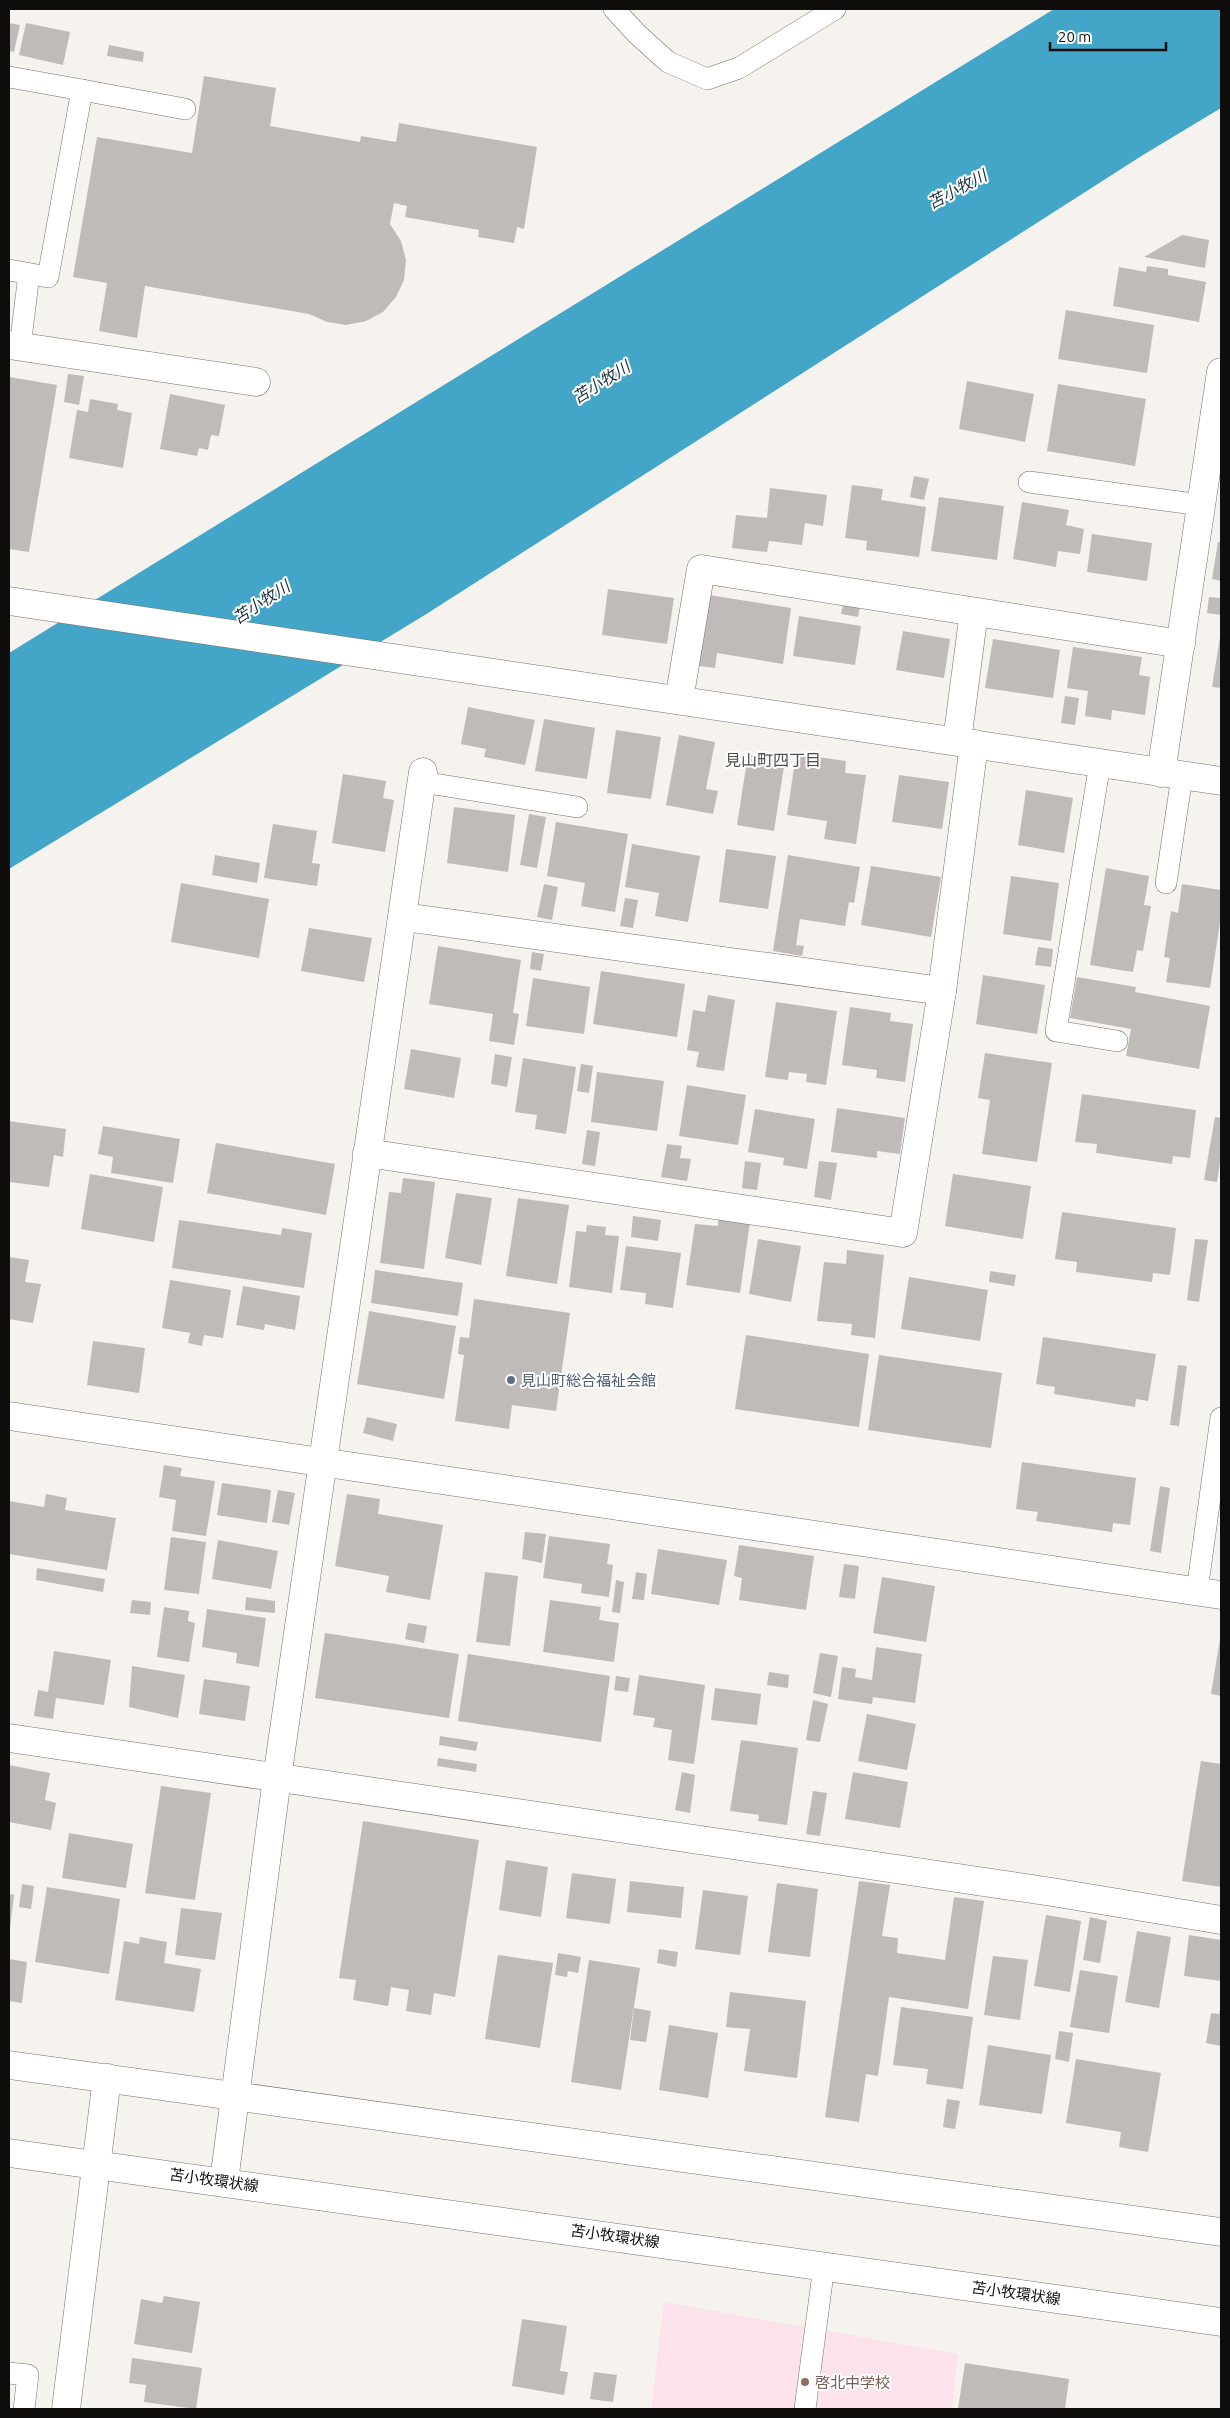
<svg xmlns="http://www.w3.org/2000/svg" width="1230" height="2418" font-family="Ubuntu,'Noto Sans JP',sans-serif">
<style>
.education{fill:#fbe2eb}
.water{fill:#43a5c7}
.building{fill:#c0bab9}
.lines{fill:none;stroke-linecap:round;stroke-linejoin:round}
.service-casing{stroke:#74726d;stroke-width:22}
.minor-casing{stroke:#74726d;stroke-width:29}
.secondary-casing{stroke:#74726d;stroke-width:29}
.service{stroke:#fff;stroke-width:21}
.minor{stroke:#fff;stroke-width:28}
.secondary{stroke:#fff;stroke-width:28}
.service-dot{fill:#5c6f8a;stroke:#fff;stroke-width:2}
.education-dot{fill:#8d6e63;stroke:#fff;stroke-width:2}
.labels{text-anchor:middle;dominant-baseline:central;stroke-width:4;stroke-linejoin:round;paint-order:stroke}
.service-label{font-size:15px;fill:#4e5e75;stroke:#fff;text-anchor:start}
.street-label{font-size:15px;fill:#0e0d0b;stroke:#fff}
.education-label{font-size:15px;fill:#785e54;stroke:#fff;text-anchor:start}
.water-label{font-size:16px;font-style:italic;fill:#182e37;stroke:#fff}
.neighbourhood-label{font-size:16px;fill:#52504b;stroke:#fff}
</style>
<rect width="100%" height="100%" fill="#f6f3ee"/>
<polygon class="education" points="664,2302 958,2354 952,2409 651,2409"/>
<polygon class="water" points="1054,9 1221,9 1221,108 1143,155 428,613 9,869 9,653"/>
<g class="building">
<polygon points="9,23 20,25 14,52 9,51"/>
<polygon points="26,23 70,32 63,65 19,55"/>
<polygon points="109,45 144,52 143,62 107,56"/>
<polygon points="204,76 276,88 270,126 360,142 361,136 396,142 399,123 537,147 524,229 517,227 514,243 478,237 479,230 405,217 407,206 394,203 390,224 401,241 406,260 404,280 396,297 383,312 366,321 346,325 327,322 309,314 145,286 137,338 99,331 107,283 73,277 97,137 192,153"/>
<polygon points="1182,235 1209,240 1205,268 1144,257"/>
<polygon points="1147,266 1168,269 1168,275 1206,282 1199,322 1113,306 1119,267 1146,272"/>
<polygon points="1066,310 1154,325 1147,373 1058,359"/>
<polygon points="68,374 84,376 79,405 64,402"/>
<polygon points="9,377 57,385 29,552 9,549"/>
<polygon points="967,381 1034,394 1025,442 959,429"/>
<polygon points="1058,384 1146,399 1135,466 1047,451"/>
<polygon points="170,394 225,405 219,436 211,435 208,450 199,448 197,456 160,449"/>
<polygon points="90,399 118,404 117,410 132,413 123,468 69,458 77,410 88,412"/>
<polygon points="914,476 929,479 924,500 910,497"/>
<polygon points="852,485 883,489 881,500 926,507 919,557 866,550 867,541 845,538"/>
<polygon points="770,488 827,495 823,526 805,523 802,545 769,541 767,552 732,548 736,515 767,518"/>
<polygon points="939,497 1004,506 997,560 931,551"/>
<polygon points="1022,502 1069,510 1066,525 1084,529 1080,554 1058,551 1056,567 1013,559"/>
<polygon points="1092,534 1152,543 1147,581 1087,572"/>
<polygon points="1218,542 1221,542 1221,581 1212,579"/>
<polygon points="608,589 674,598 667,644 602,635"/>
<polygon points="709,595 791,608 783,664 717,653 715,668 699,666"/>
<polygon points="1209,597 1221,598 1221,615 1207,613"/>
<polygon points="843,605 860,607 858,617 841,614"/>
<polygon points="799,616 861,626 855,665 793,656"/>
<polygon points="903,631 950,639 944,678 896,670"/>
<polygon points="1220,637 1221,637 1221,688 1212,687"/>
<polygon points="993,639 1060,650 1053,698 985,688"/>
<polygon points="1073,647 1142,657 1139,675 1150,677 1145,715 1112,710 1111,720 1085,716 1088,691 1067,688"/>
<polygon points="1065,696 1079,698 1075,725 1061,723"/>
<polygon points="468,707 535,720 525,765 484,757 486,749 461,744"/>
<polygon points="544,719 595,728 587,779 535,771"/>
<polygon points="616,730 661,737 651,799 607,793"/>
<polygon points="679,735 715,742 706,789 718,791 713,814 666,805"/>
<polygon points="748,754 785,760 774,831 737,825"/>
<polygon points="796,754 846,761 845,773 866,775 856,844 824,839 827,821 787,815"/>
<polygon points="343,774 386,781 383,798 394,800 385,852 332,843"/>
<polygon points="899,775 949,782 942,829 892,822"/>
<polygon points="1026,790 1073,798 1064,853 1018,845"/>
<polygon points="454,807 515,815 508,872 447,863"/>
<polygon points="529,814 546,817 537,868 520,865"/>
<polygon points="556,822 628,834 615,912 581,906 585,883 547,876"/>
<polygon points="273,824 317,831 312,863 320,864 317,886 264,878"/>
<polygon points="632,844 700,856 688,922 655,916 659,893 625,887"/>
<polygon points="726,849 776,856 768,909 719,902"/>
<polygon points="215,855 260,863 257,883 212,875"/>
<polygon points="788,855 860,867 854,903 849,902 845,926 800,919 796,945 804,946 802,956 773,951"/>
<polygon points="871,866 941,877 931,937 861,925"/>
<polygon points="1106,868 1149,876 1144,905 1151,906 1143,951 1137,950 1133,972 1090,965"/>
<polygon points="1011,876 1059,883 1051,941 1003,934"/>
<polygon points="181,883 269,899 259,958 171,942"/>
<polygon points="544,884 558,887 552,920 537,917"/>
<polygon points="1182,884 1221,890 1221,916 1210,988 1166,982 1170,958 1164,957 1171,911 1178,913"/>
<polygon points="625,898 638,900 633,928 620,926"/>
<polygon points="309,928 372,938 364,982 301,971"/>
<polygon points="438,946 521,960 513,1013 519,1014 514,1045 489,1041 493,1014 429,1004"/>
<polygon points="1038,947 1053,949 1051,967 1035,965"/>
<polygon points="532,952 544,954 541,971 530,969"/>
<polygon points="601,971 685,984 677,1037 593,1024"/>
<polygon points="983,975 1045,985 1037,1034 976,1024"/>
<polygon points="1077,977 1136,987 1135,992 1210,1006 1199,1069 1126,1056 1131,1029 1070,1018"/>
<polygon points="533,978 590,987 584,1034 526,1026"/>
<polygon points="708,995 735,1000 724,1071 696,1067 699,1052 687,1050 693,1010 705,1012"/>
<polygon points="776,1002 837,1011 826,1085 806,1082 807,1074 789,1072 788,1080 765,1077"/>
<polygon points="850,1007 891,1013 890,1021 913,1024 905,1082 876,1078 877,1070 842,1065"/>
<polygon points="411,1049 461,1058 454,1098 404,1089"/>
<polygon points="985,1053 1052,1063 1037,1162 982,1154 990,1100 978,1098"/>
<polygon points="495,1054 512,1057 507,1087 491,1084"/>
<polygon points="523,1058 576,1067 566,1134 535,1129 537,1115 515,1112"/>
<polygon points="581,1064 593,1066 589,1093 577,1091"/>
<polygon points="597,1072 664,1081 657,1131 591,1122"/>
<polygon points="687,1085 746,1095 738,1145 679,1136"/>
<polygon points="1082,1094 1196,1110 1190,1158 1173,1156 1172,1164 1096,1153 1097,1144 1075,1142"/>
<polygon points="837,1108 905,1118 900,1154 877,1151 877,1158 831,1152"/>
<polygon points="755,1109 815,1119 807,1169 783,1165 784,1158 748,1152"/>
<polygon points="1215,1117 1221,1118 1221,1156 1217,1182 1204,1180"/>
<polygon points="9,1121 66,1129 63,1157 54,1155 49,1187 9,1182"/>
<polygon points="103,1126 180,1139 173,1183 111,1173 113,1157 98,1154"/>
<polygon points="587,1130 600,1132 595,1166 582,1164"/>
<polygon points="216,1143 335,1164 326,1215 207,1193"/>
<polygon points="667,1144 682,1146 680,1158 691,1159 687,1181 661,1177"/>
<polygon points="745,1161 761,1163 757,1190 742,1188"/>
<polygon points="819,1161 837,1163 831,1200 814,1197"/>
<polygon points="90,1174 163,1187 154,1242 81,1229"/>
<polygon points="953,1174 1031,1186 1023,1239 945,1226"/>
<polygon points="403,1178 435,1182 424,1269 380,1263 389,1192 401,1193"/>
<polygon points="456,1193 492,1198 481,1265 445,1258"/>
<polygon points="518,1198 569,1205 557,1284 506,1276"/>
<polygon points="1062,1212 1176,1228 1170,1275 1153,1273 1152,1282 1076,1272 1077,1262 1055,1259"/>
<polygon points="633,1216 661,1220 658,1241 631,1237"/>
<polygon points="718,1218 750,1222 740,1293 686,1285 695,1224 718,1226"/>
<polygon points="179,1220 281,1235 282,1228 312,1233 304,1288 172,1268"/>
<polygon points="587,1225 606,1227 605,1235 619,1236 612,1293 569,1287 576,1231 586,1232"/>
<polygon points="758,1239 801,1246 791,1302 749,1294"/>
<polygon points="1195,1239 1208,1240 1199,1302 1187,1300"/>
<polygon points="626,1246 681,1253 673,1308 645,1304 646,1293 620,1290"/>
<polygon points="847,1250 884,1255 875,1338 851,1335 852,1324 817,1321 824,1262 846,1264"/>
<polygon points="9,1257 29,1260 25,1282 41,1284 33,1323 9,1319"/>
<polygon points="375,1270 463,1283 458,1316 371,1303"/>
<polygon points="990,1271 1016,1275 1014,1286 989,1282"/>
<polygon points="909,1277 988,1290 980,1341 901,1329"/>
<polygon points="170,1280 231,1290 223,1338 204,1335 202,1346 188,1343 190,1333 162,1328"/>
<polygon points="243,1286 300,1296 295,1330 265,1324 264,1330 236,1325"/>
<polygon points="474,1299 570,1313 556,1411 512,1405 509,1429 455,1421 464,1355 458,1354 460,1337 469,1338"/>
<polygon points="369,1311 456,1326 444,1399 357,1384"/>
<polygon points="746,1335 869,1354 859,1427 735,1409"/>
<polygon points="1043,1337 1156,1354 1148,1401 1136,1399 1135,1407 1054,1394 1055,1387 1036,1384"/>
<polygon points="93,1341 145,1348 139,1393 87,1385"/>
<polygon points="879,1355 1002,1373 991,1448 868,1430"/>
<polygon points="1178,1365 1187,1366 1179,1426 1170,1425"/>
<polygon points="367,1417 397,1424 393,1441 363,1433"/>
<polygon points="1022,1462 1136,1478 1130,1525 1113,1523 1112,1532 1036,1521 1038,1512 1016,1509"/>
<polygon points="164,1465 182,1468 180,1476 215,1481 206,1536 172,1531 176,1500 159,1497"/>
<polygon points="222,1483 271,1490 267,1523 217,1515"/>
<polygon points="1160,1486 1170,1488 1161,1553 1150,1551"/>
<polygon points="278,1490 295,1493 289,1525 272,1522"/>
<polygon points="46,1494 67,1498 65,1510 116,1518 107,1570 9,1554 9,1501 44,1507"/>
<polygon points="347,1494 380,1499 378,1514 443,1525 430,1600 386,1592 389,1576 335,1566"/>
<polygon points="525,1532 546,1534 542,1563 522,1559"/>
<polygon points="549,1536 610,1544 607,1564 613,1565 609,1597 581,1593 582,1584 543,1578"/>
<polygon points="171,1537 206,1542 199,1594 164,1590"/>
<polygon points="218,1540 278,1551 271,1589 212,1579"/>
<polygon points="739,1545 814,1556 806,1610 739,1600 742,1578 734,1576"/>
<polygon points="658,1549 727,1560 719,1605 651,1594"/>
<polygon points="844,1564 859,1566 855,1599 839,1597"/>
<polygon points="37,1568 105,1579 103,1592 36,1580"/>
<polygon points="485,1572 518,1576 510,1646 476,1642"/>
<polygon points="636,1572 647,1574 644,1600 632,1599"/>
<polygon points="882,1577 935,1586 926,1642 873,1633"/>
<polygon points="616,1580 624,1582 620,1613 612,1612"/>
<polygon points="246,1597 275,1601 275,1613 245,1610"/>
<polygon points="132,1600 151,1602 150,1615 130,1613"/>
<polygon points="550,1600 601,1607 599,1620 619,1623 614,1662 543,1652"/>
<polygon points="164,1607 189,1611 188,1621 195,1623 189,1662 157,1657"/>
<polygon points="207,1609 266,1618 259,1667 236,1663 237,1653 202,1647"/>
<polygon points="408,1623 427,1626 424,1643 405,1639"/>
<polygon points="325,1633 459,1654 449,1718 315,1698"/>
<polygon points="1220,1639 1221,1639 1221,1696 1211,1694"/>
<polygon points="876,1647 922,1654 915,1703 873,1697 872,1704 838,1699 842,1667 856,1669 855,1677 872,1680"/>
<polygon points="54,1651 111,1660 104,1705 56,1698 53,1719 34,1716 38,1690 48,1692"/>
<polygon points="820,1653 838,1656 831,1697 813,1693"/>
<polygon points="468,1654 610,1676 601,1742 458,1721"/>
<polygon points="132,1666 185,1675 178,1718 129,1707"/>
<polygon points="769,1672 789,1675 788,1688 767,1685"/>
<polygon points="639,1675 705,1685 694,1764 668,1760 672,1730 653,1727 655,1718 633,1715"/>
<polygon points="616,1676 630,1678 628,1692 614,1690"/>
<polygon points="204,1679 250,1686 245,1721 199,1714"/>
<polygon points="715,1688 761,1694 757,1725 711,1720"/>
<polygon points="813,1700 828,1704 820,1742 806,1740"/>
<polygon points="867,1714 916,1724 907,1770 858,1761"/>
<polygon points="440,1736 478,1742 476,1751 439,1745"/>
<polygon points="741,1740 798,1748 787,1825 758,1821 759,1815 730,1811"/>
<polygon points="438,1758 477,1764 476,1772 437,1766"/>
<polygon points="1201,1761 1221,1764 1221,1887 1182,1881"/>
<polygon points="9,1765 50,1773 45,1800 56,1803 51,1830 9,1822"/>
<polygon points="682,1772 695,1775 690,1813 675,1810"/>
<polygon points="853,1772 908,1782 900,1828 845,1819"/>
<polygon points="161,1786 211,1793 195,1900 145,1893"/>
<polygon points="813,1791 827,1793 820,1836 806,1834"/>
<polygon points="363,1821 479,1840 455,1997 434,1993 431,2015 406,2011 409,1990 391,1987 388,2006 353,2000 356,1980 339,1978"/>
<polygon points="69,1833 133,1844 126,1888 62,1878"/>
<polygon points="506,1860 548,1867 541,1917 499,1910"/>
<polygon points="572,1873 616,1879 610,1924 566,1918"/>
<polygon points="630,1881 684,1887 681,1918 627,1912"/>
<polygon points="859,1881 890,1885 882,1936 898,1938 897,1953 945,1960 954,1897 984,1901 968,2009 889,1997 878,2076 866,2074 859,2122 825,2117"/>
<polygon points="777,1883 818,1889 810,1957 768,1952"/>
<polygon points="22,1884 34,1886 31,1909 19,1907"/>
<polygon points="47,1887 120,1899 109,1974 35,1962"/>
<polygon points="703,1890 748,1896 740,1955 695,1949"/>
<polygon points="9,1894 14,1895 10,1928 9,1928"/>
<polygon points="181,1908 222,1913 215,1960 175,1955"/>
<polygon points="1046,1915 1081,1921 1070,1992 1034,1986"/>
<polygon points="1090,1917 1107,1921 1100,1963 1083,1960"/>
<polygon points="1137,1931 1171,1937 1159,2008 1125,2002"/>
<polygon points="1189,1935 1221,1940 1221,1981 1184,1976"/>
<polygon points="140,1937 167,1942 164,1963 201,1969 194,2012 115,2000 124,1941 139,1944"/>
<polygon points="659,1949 678,1952 676,1967 657,1963"/>
<polygon points="558,1953 581,1957 578,1973 568,1971 567,1977 555,1975"/>
<polygon points="498,1955 553,1963 540,2048 485,2039"/>
<polygon points="993,1956 1028,1960 1020,2020 984,2015"/>
<polygon points="9,1959 27,1962 22,2003 9,2001"/>
<polygon points="589,1960 640,1968 621,2090 571,2082"/>
<polygon points="1080,1970 1118,1976 1109,2033 1070,2027"/>
<polygon points="730,1992 806,2001 797,2078 744,2071 750,2029 726,2027"/>
<polygon points="901,2007 973,2017 963,2089 926,2084 928,2069 893,2065"/>
<polygon points="634,2008 651,2011 646,2042 630,2040"/>
<polygon points="1220,2010 1221,2010 1221,2046 1206,2043 1211,2013 1219,2014"/>
<polygon points="669,2025 718,2033 708,2098 659,2090"/>
<polygon points="1059,2031 1073,2033 1069,2062 1055,2059"/>
<polygon points="988,2045 1051,2055 1042,2114 979,2105"/>
<polygon points="1076,2059 1161,2073 1148,2152 1119,2147 1121,2132 1066,2123"/>
<polygon points="947,2099 960,2101 955,2129 943,2127"/>
<polygon points="164,2296 200,2302 192,2353 134,2344 141,2299 162,2303"/>
<polygon points="522,2319 567,2326 560,2371 568,2372 564,2395 512,2386"/>
<polygon points="132,2358 202,2368 196,2409 144,2402 146,2385 129,2383"/>
<polygon points="965,2363 1069,2379 1065,2409 958,2409"/>
<polygon points="594,2372 617,2375 613,2402 590,2399"/>
</g>
<g class="lines">
<defs>
<g id="service">
<polyline points="614,9 637,34 668,62 707,79 739,68 835,9"/>
<polyline points="9,77 82,90 48,277 9,270"/>
<polyline points="82,90 185,109"/>
<polyline points="20,347 29,274"/>
<polyline points="1029,482 1201,505"/>
<polyline points="1100,763 1056,1031 1117,1041"/>
<polyline points="422,782 577,807"/>
<polyline points="1166,883 1182,776"/>
<polyline points="1197,1591 1221,1418"/>
<polyline points="9,2373 28,2375 24,2409"/>
<polyline points="805,2409 824,2266"/>
</g>
<g id="minor">
<polyline points="9,345 256,382"/>
<polyline points="9,601 1221,781"/>
<polyline points="679,700 701,569 1181,644"/>
<polyline points="957,741 974,612"/>
<polyline points="1161,773 1221,372"/>
<polyline points="404,917 942,991"/>
<polyline points="367,1153 903,1233 942,991 974,744"/>
<polyline points="9,1416 1221,1595"/>
<polyline points="9,1738 1052,1892 1221,1920"/>
<polyline points="224,2181 277,1778 423,772"/>
<polyline points="66,2409 107,2078"/>
</g>
<g id="secondary">
<polyline points="9,2065 1221,2232"/>
<polyline points="9,2153 1221,2322"/>
</g>
</defs>
<use href="#service" class="service-casing"/>
<use href="#minor" class="minor-casing"/>
<use href="#secondary" class="secondary-casing"/>
<use href="#service" class="service"/>
<use href="#minor" class="minor"/>
<use href="#secondary" class="secondary"/>
</g>
<circle class="service-dot" cx="511" cy="1380" r="5"/>
<circle class="education-dot" cx="805" cy="2382" r="5"/>
<g class="labels">
<g class="service-label">
<text x="521" y="1380">見山町総合福祉会館</text>
</g>
<g class="street-label">
<text transform="translate(214 2180) rotate(8)">苫小牧環状線</text>
<text transform="translate(615 2236) rotate(8)">苫小牧環状線</text>
<text transform="translate(1016 2293) rotate(8)">苫小牧環状線</text>
</g>
<g class="education-label">
<text x="815" y="2382">啓北中学校</text>
</g>
<g class="water-label">
<text transform="translate(957 189) rotate(-28)">苫小牧川</text>
<text transform="translate(601 382) rotate(-32)">苫小牧川</text>
<text transform="translate(261 602) rotate(-33)">苫小牧川</text>
</g>
<g class="neighbourhood-label">
<text x="773" y="760">見山町四丁目</text>
</g>
</g>
<rect width="1230" height="2418" fill="none" stroke="#0e0d0b" stroke-width="20"/>
<path d="M1050 42v8h116v-8" fill="none" stroke="#0e0d0b" stroke-width="2.5"/>
<text x="1058" y="42" font-size="15" fill="#0e0d0b" stroke="#ffffff" stroke-width="4" paint-order="stroke">20 m</text>
</svg>
